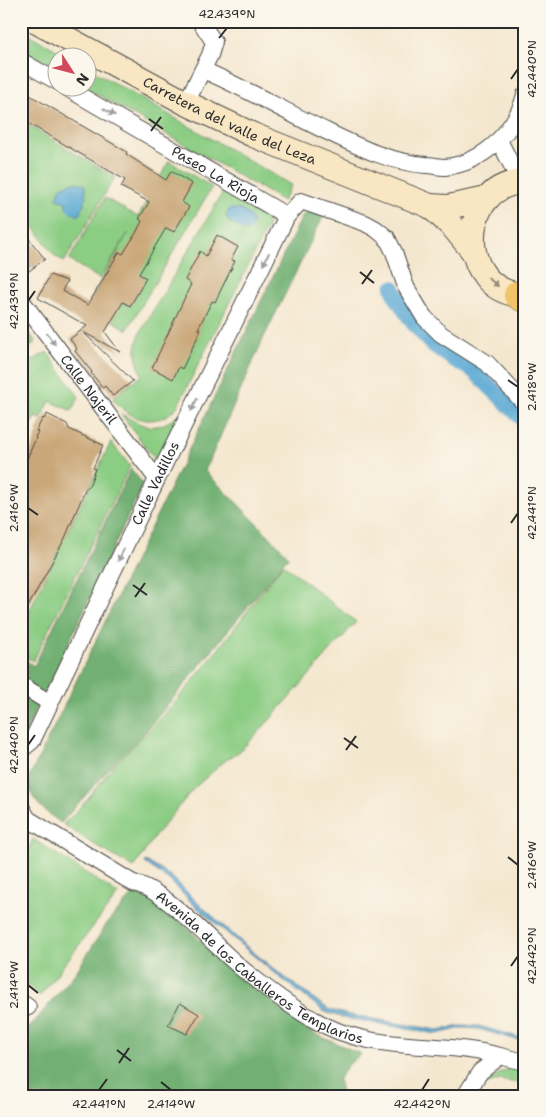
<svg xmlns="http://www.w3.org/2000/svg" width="546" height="1117" font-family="'Shantell Sans',sans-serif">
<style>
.green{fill:#8ccd84;stroke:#5c7c58}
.forest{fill:#71b072;stroke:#4e6e4e}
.water{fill:#5ba9d4;stroke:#436a80}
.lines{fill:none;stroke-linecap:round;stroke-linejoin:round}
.canal{stroke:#5ba9d4;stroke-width:16}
.building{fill:#caa779}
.minor-casing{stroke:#494744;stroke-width:18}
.secondary-casing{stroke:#494744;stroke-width:26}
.motorway-casing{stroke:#494744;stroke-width:29}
.minor{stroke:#fff;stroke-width:16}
.secondary{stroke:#f9e7c3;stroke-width:24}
.motorway{stroke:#f0c469;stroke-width:28}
.oneway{fill:#a0a0a0}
.oneway2{fill:#928977}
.ticks{fill:none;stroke:#2b2b2b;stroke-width:2}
.labels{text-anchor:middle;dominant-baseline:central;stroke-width:5;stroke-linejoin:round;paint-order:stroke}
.street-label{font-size:14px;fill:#2b2b2b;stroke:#fbf7ec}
.neatline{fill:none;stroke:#2b2b2b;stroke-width:2}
.ticks-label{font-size:12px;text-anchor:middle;fill:#2b2b2b}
</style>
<rect width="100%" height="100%" fill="#fbf7ec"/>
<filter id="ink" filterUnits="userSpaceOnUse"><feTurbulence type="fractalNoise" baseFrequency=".02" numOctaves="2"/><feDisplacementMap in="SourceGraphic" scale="10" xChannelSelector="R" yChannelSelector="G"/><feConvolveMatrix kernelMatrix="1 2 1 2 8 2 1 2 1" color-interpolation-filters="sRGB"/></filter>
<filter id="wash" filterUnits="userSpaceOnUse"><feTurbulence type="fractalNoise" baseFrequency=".0096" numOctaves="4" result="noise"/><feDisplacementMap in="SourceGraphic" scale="20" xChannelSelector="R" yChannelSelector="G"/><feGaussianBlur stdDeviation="1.12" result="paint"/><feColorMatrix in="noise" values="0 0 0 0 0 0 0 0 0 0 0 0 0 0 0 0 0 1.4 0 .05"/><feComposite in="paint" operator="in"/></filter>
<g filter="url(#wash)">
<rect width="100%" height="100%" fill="#f4e7cf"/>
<g class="green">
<polygon points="21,30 69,57 58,58 57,71 21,50"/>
<polygon points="88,68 291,185 283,201 86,88"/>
<polygon points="21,121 115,177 64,262 54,255 21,209"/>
<polygon points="169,161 212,187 127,330 88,305 128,233 100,279 69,260 105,198 138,217"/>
<path d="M 223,192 L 266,218 L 268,226 L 177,407 C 157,429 129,421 113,398 L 135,380 L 142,376 C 136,357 133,353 140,333 Z"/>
<polygon points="21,323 35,341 34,344 21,352"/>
<polygon points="47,352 79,397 72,411 50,401 41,419 35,417 21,444 21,367"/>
<path d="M 121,414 C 139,423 149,433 170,421 C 174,419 177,415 180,414 L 157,462 Z"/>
<polygon points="111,442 130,466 33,661 21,654 21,628"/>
<path d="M 283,564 L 356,622 L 267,723 L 240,751 L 226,760 L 194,788 L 155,836 L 134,868 L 85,839 L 63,824 C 84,807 98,784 115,764 C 128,750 143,738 156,724 C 202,673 242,618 283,564 Z"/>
<polygon points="33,839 118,894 40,996 21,980 21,867"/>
<polygon points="510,1068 525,1070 525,1084 500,1080 485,1085 498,1074"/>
</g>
<g class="forest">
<path d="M 313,209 L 325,213 L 264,337 L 205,471 L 289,556 L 144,734 L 115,762 L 61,823 C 47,813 28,799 28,780 L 303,215 Z"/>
<polygon points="131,469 143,484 57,668 33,715 26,732 21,738 21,658 34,666"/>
<polygon points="144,894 169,910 208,948 260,993 293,1018 315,1034 361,1054 348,1065 338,1080 343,1096 21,1096 21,1032 30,1027 76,972 108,922 132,895"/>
</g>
<g class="water">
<polygon points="76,182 85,185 86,190 85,194 86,198 84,200 84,205 81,208 81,214 77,216 74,212 72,214 66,208 66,202 59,200 57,197 61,187 70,183"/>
<path d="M 229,209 C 240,208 250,212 253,223 C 245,241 239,224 229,222 L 226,216 Z"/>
<polygon points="146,861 172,877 198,903 247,947 275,970 328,1009 345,1014 437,1030 461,1026 479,1026 525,1039 525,1042 478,1029 462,1028 437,1034 344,1018 325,1012 273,972 194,905 168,879 145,863"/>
</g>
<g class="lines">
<polyline class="canal" points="393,288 397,298 414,324 432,344 453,359 473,370 525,421"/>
</g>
<g id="blocks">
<g class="building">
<polygon points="21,90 127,152 126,154 166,180 171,171 192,184 182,202 189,207 174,232 166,228 139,274 146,278 139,291 130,306 123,302 105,332 120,352 83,332 133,381 113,396 105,386 103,388 91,373 92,372 75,351 77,349 70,339 87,326 38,298 50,275 67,281 62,291 88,305 119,252 123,254 136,233 142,221 139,219 149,202 121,187 125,180 21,119"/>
<polygon points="21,229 45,259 21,277"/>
<polygon points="217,235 238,247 231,260 235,261 215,302 212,301 198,329 201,330 182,369 179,367 173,379 152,368 191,284 185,280 200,251 206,256"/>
<polygon points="47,414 67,424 69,429 103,445 93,468 95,469 93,474 94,474 88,488 86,488 65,538 21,620 21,458 26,461 36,438 35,437 38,432 36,431 43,418 44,419"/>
<polygon points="180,1003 199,1014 187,1034 168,1025"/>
</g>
</g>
</g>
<g filter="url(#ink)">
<use href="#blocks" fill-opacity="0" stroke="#494744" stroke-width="1"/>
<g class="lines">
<defs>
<g id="minor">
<polyline points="21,61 58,82"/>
<path d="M 203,70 C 245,88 284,111 326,131 C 359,147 389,162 426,165 C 432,165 439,167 445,167 C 464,165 482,156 496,143 C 510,129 520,114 525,95"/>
<path id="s1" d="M 67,88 L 287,216"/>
<polyline points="186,103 210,55 214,42 200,21"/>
<polyline points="499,140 520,182"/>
<path id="s2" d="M 21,300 L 157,479"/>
<polyline points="21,685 50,703"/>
<path id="s3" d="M 21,750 L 32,741 L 157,479 L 287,216 L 301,201 L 365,223 L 376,229 L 387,238 L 394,252 L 406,287 L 424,317 L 441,334 L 487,363 L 525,404"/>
<path id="s4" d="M 21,807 L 28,819 L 133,883 C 165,888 218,950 246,972 C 266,988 288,1005 311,1018 C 362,1049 413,1043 469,1050 C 488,1052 506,1058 525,1062"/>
<polyline points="21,1002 28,1007"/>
<polyline points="465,1096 480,1072 499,1057"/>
</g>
<g id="secondary">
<path id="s5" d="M 35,21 L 186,103 L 253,135 L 430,206 L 448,207 L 487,199"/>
<path d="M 525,182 C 456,183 455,294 525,295"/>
<polyline points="430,206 454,228 473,251"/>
</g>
<polyline id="motorway" points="518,295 525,299"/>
</defs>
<use href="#minor" class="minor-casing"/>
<use href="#secondary" class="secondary-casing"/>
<use href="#motorway" class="motorway-casing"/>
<use href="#minor" class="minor"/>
<use href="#secondary" class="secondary"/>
<use href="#motorway" class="motorway"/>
</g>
<defs><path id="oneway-solid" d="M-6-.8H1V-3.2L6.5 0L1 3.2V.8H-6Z" transform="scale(1.25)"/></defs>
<g class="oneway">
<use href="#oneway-solid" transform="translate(109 112) rotate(30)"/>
<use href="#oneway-solid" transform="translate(266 259) rotate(116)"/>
<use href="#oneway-solid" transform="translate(51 339) rotate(53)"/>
<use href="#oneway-solid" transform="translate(194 405) rotate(116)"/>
<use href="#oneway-solid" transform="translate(121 555) rotate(116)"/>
</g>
<use class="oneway2" href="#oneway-solid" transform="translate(493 282) rotate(39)"/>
</g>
<path class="ticks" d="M 219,38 L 227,28M 511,79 L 518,69M 149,119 L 163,129M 151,131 L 161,117M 360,272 L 374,283M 362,284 L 372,270M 28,301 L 35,291M 508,380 L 518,387M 28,508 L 38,515M 511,523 L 518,513M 133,585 L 147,595M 135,597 L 145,583M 344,738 L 358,748M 28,745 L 35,735M 346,750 L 356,736M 508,857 L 518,865M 511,966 L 518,956M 28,985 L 38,993M 117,1050 L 131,1061M 119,1063 L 129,1048M 161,1082 L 171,1090M 99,1090 L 107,1079M 422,1090 L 429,1079"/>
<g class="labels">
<g class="street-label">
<text stroke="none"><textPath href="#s5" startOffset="219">Carretera del valle del Leza</textPath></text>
<text stroke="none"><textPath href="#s1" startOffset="172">Paseo La Rioja</textPath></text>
<text stroke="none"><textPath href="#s2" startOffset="112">Calle Najeril</textPath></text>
<text stroke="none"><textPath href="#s3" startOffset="300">Calle Vadillos</textPath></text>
<text stroke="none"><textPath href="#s4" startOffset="291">Avenida de los Caballeros Templarios</textPath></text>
</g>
</g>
<rect width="546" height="1117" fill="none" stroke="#fbf7ec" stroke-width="55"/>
<g transform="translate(72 72) rotate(126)"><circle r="24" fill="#fbf7ec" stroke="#a8a59f"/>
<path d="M0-4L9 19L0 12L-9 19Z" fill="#d1495b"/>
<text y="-8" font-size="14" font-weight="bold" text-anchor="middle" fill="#2b2b2b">N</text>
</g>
<rect x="28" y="28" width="490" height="1062" class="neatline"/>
<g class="ticks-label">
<text x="227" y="18">42.439°N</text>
<text transform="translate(532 69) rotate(-90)" y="4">42.440°N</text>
<text transform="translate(14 301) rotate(-90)" y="4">42.439°N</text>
<text transform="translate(532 387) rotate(-90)" y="4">2.418°W</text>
<text transform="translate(14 508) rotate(-90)" y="4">2.416°W</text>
<text transform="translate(532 513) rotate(-90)" y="4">42.441°N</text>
<text transform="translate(14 745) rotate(-90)" y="4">42.440°N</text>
<text transform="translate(532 865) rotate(-90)" y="4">2.416°W</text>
<text transform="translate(532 956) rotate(-90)" y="4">42.442°N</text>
<text transform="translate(14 985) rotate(-90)" y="4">2.414°W</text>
<text x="99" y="1108">42.441°N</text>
<text x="171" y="1108">2.414°W</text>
<text x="422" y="1108">42.442°N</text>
</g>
</svg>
